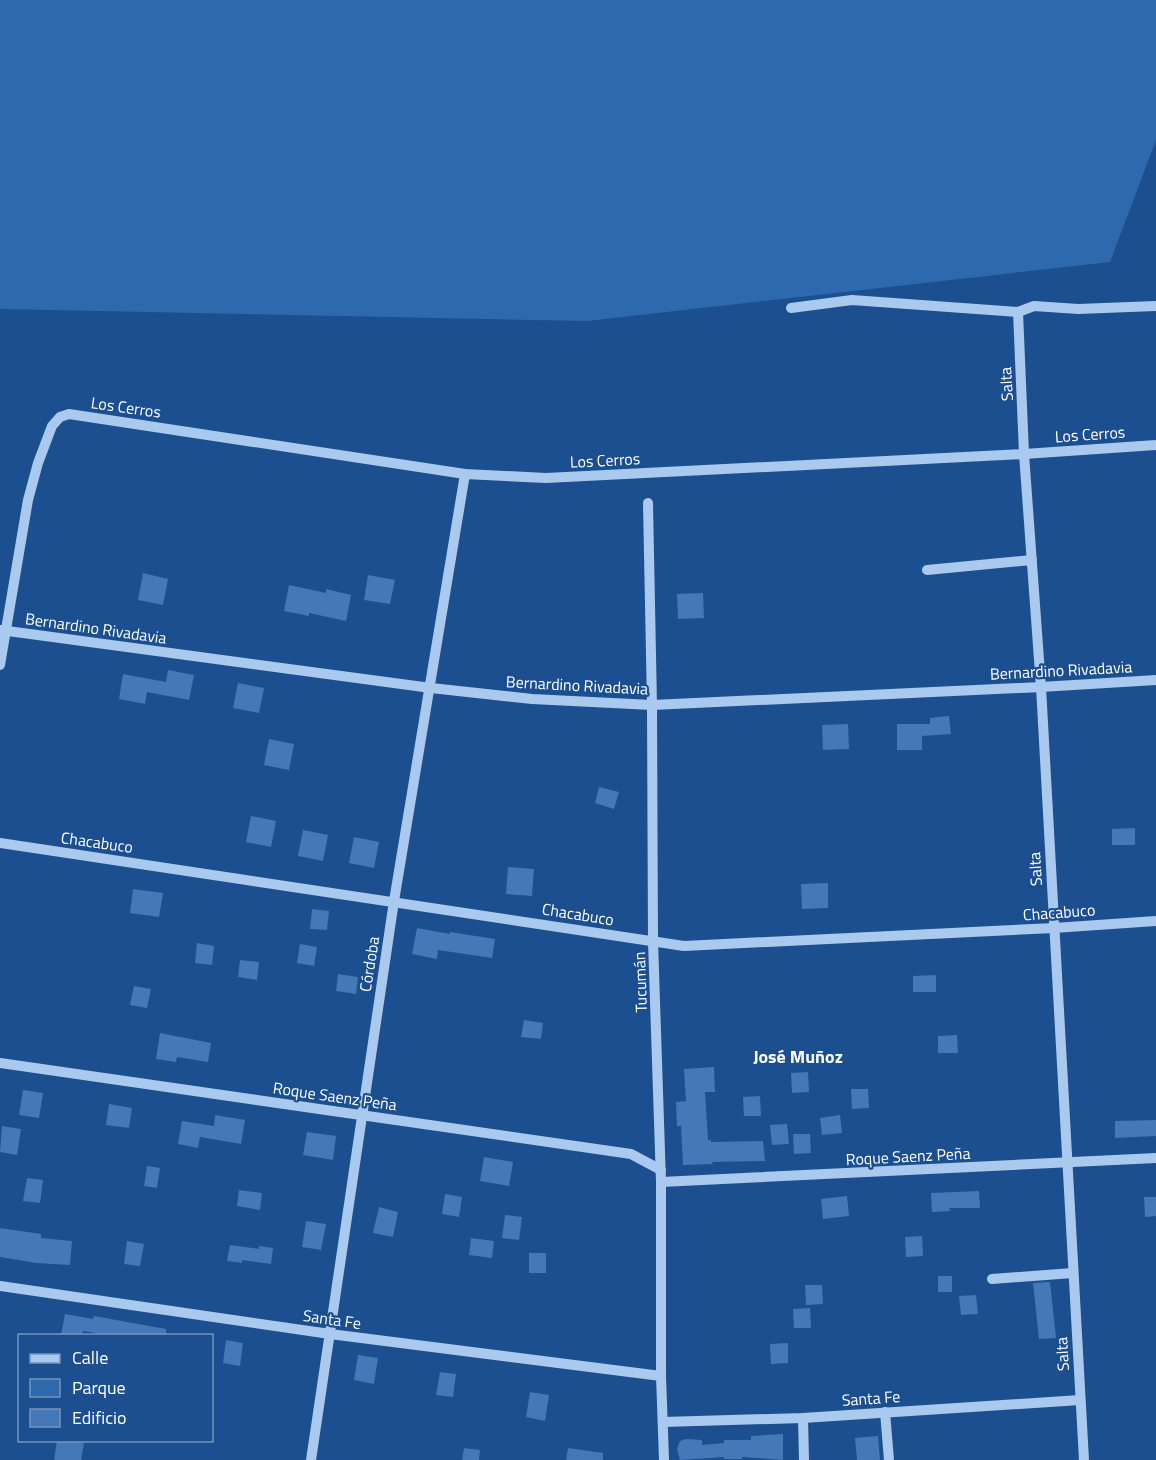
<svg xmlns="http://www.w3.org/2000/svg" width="1156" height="1460" font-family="'Titillium Web',sans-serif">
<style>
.green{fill:#2e69ad}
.building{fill:#4478b7}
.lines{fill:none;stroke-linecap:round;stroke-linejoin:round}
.minor{stroke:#a9c9ee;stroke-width:10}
.labels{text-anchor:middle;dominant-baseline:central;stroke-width:4.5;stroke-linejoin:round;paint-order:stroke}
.street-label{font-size:16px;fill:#fff;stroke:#1b4f8f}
.neighbourhood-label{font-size:18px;font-weight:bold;fill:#fff;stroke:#1b4f8f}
</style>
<rect width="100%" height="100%" fill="#1b4f8f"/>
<polygon class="green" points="0,0 1156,0 1156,140 1110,262 587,321 0,309"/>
<g class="building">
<polygon points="143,573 168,579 163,605 138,600"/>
<polygon points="368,575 395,580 390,604 364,600"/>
<polygon points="289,585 326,593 326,589 351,595 346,621 309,613 309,616 284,611"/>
<polygon points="703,593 704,618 678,619 677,594"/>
<polygon points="168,670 194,675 189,700 147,692 145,704 119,699 123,674 166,682"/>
<polygon points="238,683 264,688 259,713 233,708"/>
<polygon points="949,716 951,734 922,736 922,750 897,750 897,724 930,724 930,718"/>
<polygon points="848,724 849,749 823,750 822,725"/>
<polygon points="269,739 294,744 289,770 264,765"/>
<polygon points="599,787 619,792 614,809 595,803"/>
<polygon points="251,816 276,821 271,847 246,842"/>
<polygon points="1135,828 1135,845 1112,845 1112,829"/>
<polygon points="303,830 328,835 323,861 298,856"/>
<polygon points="354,837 379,842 374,868 349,863"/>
<polygon points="508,867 534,869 532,896 506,894"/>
<polygon points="828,883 828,908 802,909 801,884"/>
<polygon points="133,889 163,893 159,917 130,913"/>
<polygon points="312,909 329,911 327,930 310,929"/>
<polygon points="417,928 450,934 450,932 495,939 492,958 438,950 437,959 412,954"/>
<polygon points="197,943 214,946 212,965 195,963"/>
<polygon points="300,944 317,947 314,966 297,963"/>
<polygon points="240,960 259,962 257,980 238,977"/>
<polygon points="338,974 358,977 356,994 336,991"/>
<polygon points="936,975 936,992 913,992 913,976"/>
<polygon points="134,986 151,989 147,1008 130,1005"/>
<polygon points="524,1020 543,1023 541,1039 521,1037"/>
<polygon points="160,1033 211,1043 208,1062 177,1057 176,1062 156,1059"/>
<polygon points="957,1035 958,1053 938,1053 938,1036"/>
<polygon points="714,1067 715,1092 705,1092 708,1140 711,1140 711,1142 763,1141 765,1161 712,1162 713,1164 683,1165 681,1126 677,1126 676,1102 686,1101 684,1069"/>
<polygon points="808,1072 809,1092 792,1093 791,1073"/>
<polygon points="851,1089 868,1089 869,1108 852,1109"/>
<polygon points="23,1090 43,1093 39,1118 19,1115"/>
<polygon points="760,1096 761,1116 744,1116 743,1097"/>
<polygon points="109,1104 132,1108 129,1128 106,1125"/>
<polygon points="215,1115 245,1120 241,1144 200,1137 198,1148 178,1144 182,1121 214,1126"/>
<polygon points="840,1115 842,1133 822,1135 820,1118"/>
<polygon points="1156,1120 1156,1136 1115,1138 1115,1121"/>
<polygon points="787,1124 789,1144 772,1145 770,1125"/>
<polygon points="2,1126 21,1129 17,1155 0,1152"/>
<polygon points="307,1132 336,1136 333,1160 303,1155"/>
<polygon points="793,1134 810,1134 811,1153 794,1154"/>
<polygon points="484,1157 513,1162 509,1186 480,1181"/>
<polygon points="147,1166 160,1168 157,1188 144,1186"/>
<polygon points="27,1178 43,1180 40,1203 23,1201"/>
<polygon points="239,1190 262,1193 260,1210 237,1206"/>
<polygon points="979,1191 980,1208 949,1208 950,1211 932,1212 931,1193"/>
<polygon points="445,1194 462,1197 459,1217 442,1214"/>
<polygon points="847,1196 849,1216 823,1219 821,1199"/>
<polygon points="1144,1197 1156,1197 1156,1216 1145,1217"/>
<polygon points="379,1207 398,1212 393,1237 373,1233"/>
<polygon points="505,1215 522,1217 519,1240 502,1238"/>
<polygon points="306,1221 326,1224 321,1250 302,1247"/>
<polygon points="0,1228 41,1234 41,1238 72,1241 70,1265 36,1263 0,1257"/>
<polygon points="922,1236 923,1256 906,1257 905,1237"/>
<polygon points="471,1238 494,1241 492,1258 469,1255"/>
<polygon points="127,1241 144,1244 140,1266 124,1264"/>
<polygon points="230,1245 259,1249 259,1246 273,1248 271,1264 242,1260 242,1263 227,1261"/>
<rect x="529" y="1253" width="17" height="20"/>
<rect x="938" y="1276" width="14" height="16"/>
<polygon points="1050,1282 1056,1338 1039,1339 1033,1283"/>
<polygon points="805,1285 822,1285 823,1304 806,1305"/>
<polygon points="976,1295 978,1314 961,1315 959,1296"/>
<polygon points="810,1308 811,1328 794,1328 793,1309"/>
<polygon points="65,1314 93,1319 94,1316 166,1329 166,1335 108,1335 83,1331 82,1335 61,1335"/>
<polygon points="226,1340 243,1343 240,1366 223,1363"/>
<polygon points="788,1343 788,1363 771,1364 770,1344"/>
<polygon points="358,1355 378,1358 374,1384 354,1380"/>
<polygon points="440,1372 456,1374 453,1397 436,1395"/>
<polygon points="530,1392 549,1395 545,1421 526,1417"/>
<polygon points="783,1434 783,1460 742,1457 742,1459 724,1459 724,1457 680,1460 677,1449 680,1441 686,1439 702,1440 702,1445 724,1443 724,1440 751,1440 751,1436"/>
<polygon points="878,1436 880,1460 857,1460 855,1438"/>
<polygon points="57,1440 84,1443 81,1460 54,1460"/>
<polygon points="464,1448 480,1450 479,1460 462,1460"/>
<polygon points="568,1448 603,1453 603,1460 566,1460"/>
</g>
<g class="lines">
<g class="minor">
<polyline points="791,308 852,300 1018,312 1034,306 1078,309 1156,306"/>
<polyline points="1018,312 1024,454 1041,687 1084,1460"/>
<polyline points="648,503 652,705 653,941 661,1182 661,1376 664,1460"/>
<polyline points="927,570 1032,560"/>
<polyline points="0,630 431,688 532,699 652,705 1041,687 1156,680"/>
<polyline points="0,665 28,500 38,463 52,426 60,417 69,414 465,474 546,478 1024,454 1156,445"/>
<polyline points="0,843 684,946 1054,928 1156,921"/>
<polyline points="0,1063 631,1154 661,1170"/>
<polyline points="661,1182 1156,1158"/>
<polyline points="992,1279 1073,1273"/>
<polyline points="0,1286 330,1334 661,1376"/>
<polyline points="885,1412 889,1460"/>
<polyline points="803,1418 804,1460"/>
<polyline points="663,1422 803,1418 1080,1400"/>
<polyline points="311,1460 394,901 465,474"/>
</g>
</g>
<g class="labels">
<g class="street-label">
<text transform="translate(1006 384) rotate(-93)">Salta</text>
<text transform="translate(126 407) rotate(8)">Los Cerros</text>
<text transform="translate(1090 434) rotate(-4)">Los Cerros</text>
<text transform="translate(605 460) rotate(-3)">Los Cerros</text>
<text transform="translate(96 628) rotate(8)">Bernardino Rivadavia</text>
<text transform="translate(1061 670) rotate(-3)">Bernardino Rivadavia</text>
<text transform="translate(577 685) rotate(3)">Bernardino Rivadavia</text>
<text transform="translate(97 842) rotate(8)">Chacabuco</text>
<text transform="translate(1035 869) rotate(-93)">Salta</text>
<text transform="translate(1059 912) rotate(-4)">Chacabuco</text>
<text transform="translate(578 914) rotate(9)">Chacabuco</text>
<text transform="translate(369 964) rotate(-81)">Córdoba</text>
<text transform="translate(640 982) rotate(-92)">Tucumán</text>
<text transform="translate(335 1096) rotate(8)">Roque Saenz Peña</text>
<text transform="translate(908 1156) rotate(-3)">Roque Saenz Peña</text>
<text transform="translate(332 1319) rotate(8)">Santa Fe</text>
<text transform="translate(1062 1354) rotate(-93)">Salta</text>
<text transform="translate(871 1398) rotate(-4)">Santa Fe</text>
</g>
<g class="neighbourhood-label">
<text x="798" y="1056">José Muñoz</text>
</g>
</g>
<rect x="18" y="1334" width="195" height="108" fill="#1b4f8f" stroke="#7695bc" stroke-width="1.5"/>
<rect x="30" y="1354" width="30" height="9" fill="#a9c9ee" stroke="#7695bc" stroke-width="1.5"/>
<text x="72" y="1364" font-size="18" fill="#ffffff">Calle</text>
<rect x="30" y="1379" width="30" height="18" fill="#2e69ad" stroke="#7695bc" stroke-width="1.5"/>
<text x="72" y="1394" font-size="18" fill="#ffffff">Parque</text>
<rect x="30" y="1409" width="30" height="18" fill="#4478b7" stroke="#7695bc" stroke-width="1.5"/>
<text x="72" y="1424" font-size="18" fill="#ffffff">Edificio</text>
</svg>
